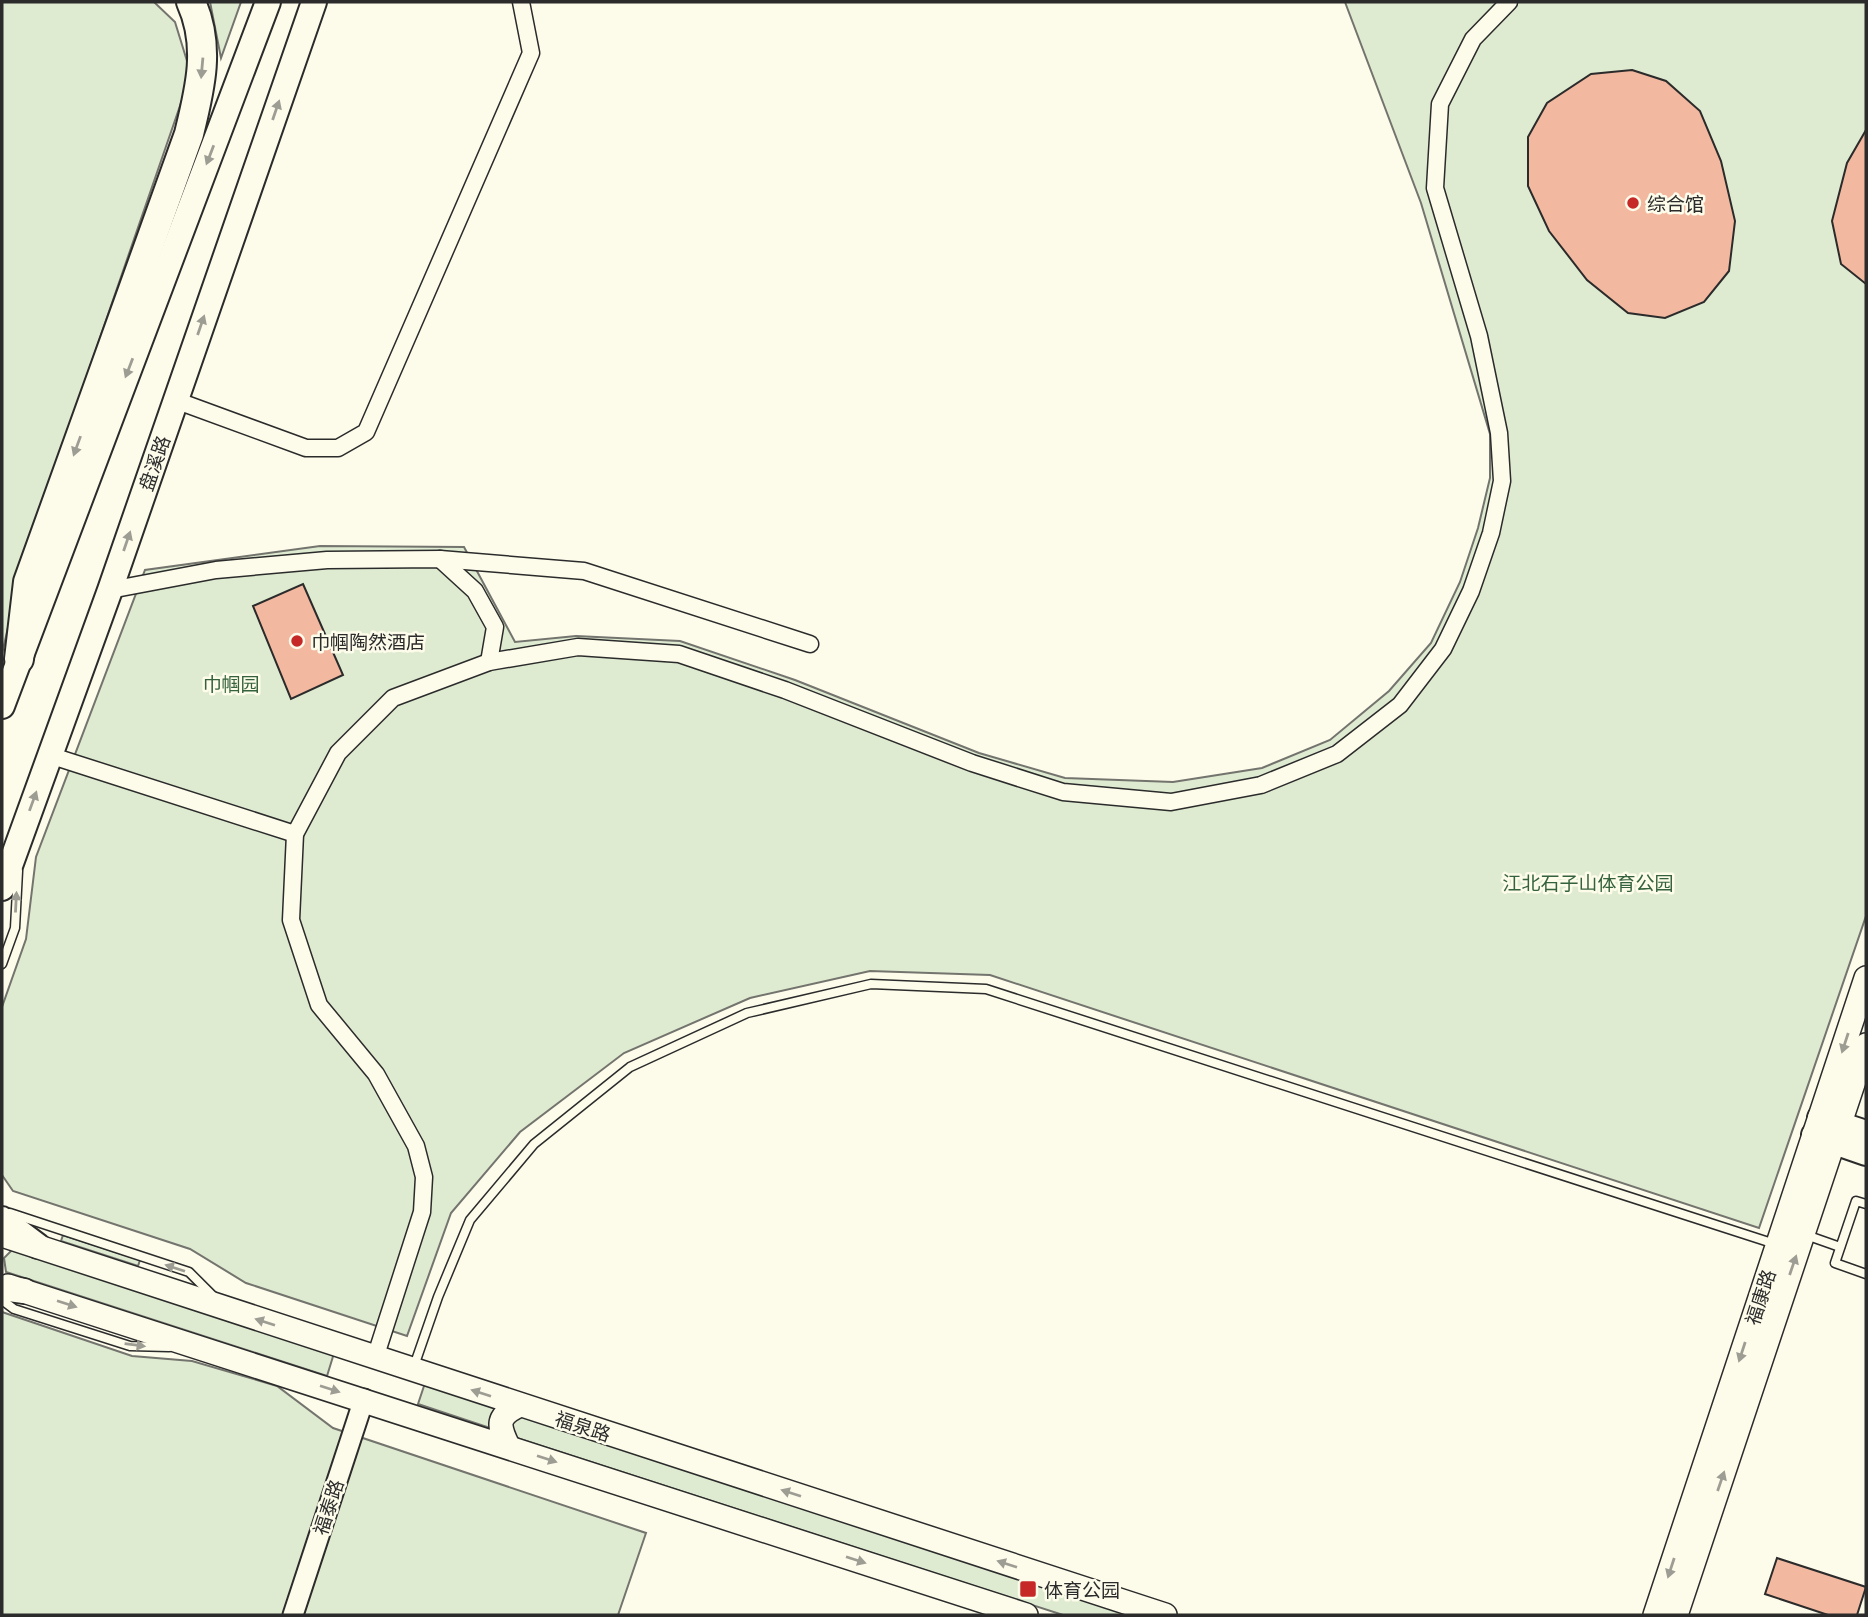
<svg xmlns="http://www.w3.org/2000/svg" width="1868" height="1617" font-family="'Golos Text','Noto Sans SC',sans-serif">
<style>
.green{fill:#deebd1;stroke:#74746e;stroke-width:2}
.building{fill:#f2b8a0;stroke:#2b2b2b;stroke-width:2}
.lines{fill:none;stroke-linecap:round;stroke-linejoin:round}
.service-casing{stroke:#2b2b2b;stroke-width:11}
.minor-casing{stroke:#2b2b2b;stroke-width:19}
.tertiary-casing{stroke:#2b2b2b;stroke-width:23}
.secondary-casing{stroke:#2b2b2b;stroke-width:26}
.primary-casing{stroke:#2b2b2b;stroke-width:28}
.motorway-casing{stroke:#2b2b2b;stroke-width:32}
.service{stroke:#fdfbea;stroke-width:8}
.minor{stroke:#fdfbea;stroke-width:16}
.tertiary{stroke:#fdfbea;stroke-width:19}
.secondary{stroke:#fdfbea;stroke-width:23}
.primary{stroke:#fdfbea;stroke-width:24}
.motorway{stroke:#fdfbea;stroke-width:28}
.oneway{fill:#9e9d94}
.poi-dot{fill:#c62828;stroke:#fdfbea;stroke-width:2.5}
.labels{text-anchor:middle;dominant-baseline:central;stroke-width:5;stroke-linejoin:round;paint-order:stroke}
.poi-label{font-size:19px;fill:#2b2b2b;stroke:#fdfbea;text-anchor:start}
.street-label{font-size:19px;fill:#2b2b2b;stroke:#fdfbea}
.park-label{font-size:19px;fill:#34623c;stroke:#fdfbea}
</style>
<rect width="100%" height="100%" fill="#fdfbea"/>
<g class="green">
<polygon points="2,2 154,2 175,22 191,74 23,561 2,654"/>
<polygon points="210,2 241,2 221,58"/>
<polygon points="1345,2 1866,2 1866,916 1759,1228 990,975 870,971 750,998 624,1053 520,1132 451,1213 407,1336 246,1283 190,1249 13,1191 2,1175 2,1007 26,939 36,857 145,570 320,546 464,547 515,642 576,636 680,641 795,680 979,753 1065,778 1173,782 1262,768 1330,740 1389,691 1431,643 1460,582 1478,528 1490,478 1490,434 1421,203"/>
<polygon points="63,1235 140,1260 138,1266 61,1241"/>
<polygon points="15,1247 335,1350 327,1376 6,1272 4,1258"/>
<polygon points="2,1312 132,1356 192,1361 277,1386 333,1428 646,1533 618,1615 2,1615"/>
<polygon points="426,1380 500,1405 493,1429 418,1404"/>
<polygon points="520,1411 1148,1615 1063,1615 511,1436 509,1421"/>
</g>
<g class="building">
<polygon points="1632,70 1666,81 1700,111 1721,161 1735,221 1729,271 1704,302 1665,318 1628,313 1587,280 1549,231 1528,186 1528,137 1547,103 1591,74"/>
<polygon points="1866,130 1866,284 1841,264 1832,221 1847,163"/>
<polygon points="303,584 343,675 291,699 253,606"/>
<polygon points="1777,1558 1866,1587 1857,1615 1828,1615 1765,1594"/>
</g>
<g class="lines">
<defs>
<g id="service">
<polyline points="2,964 15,928 18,871"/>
<polyline points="1866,1204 1856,1201 1835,1263 1866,1274"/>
<polyline points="10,1213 189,1272 215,1298"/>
<polyline points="1806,1235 1840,1247"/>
<polyline points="2,1300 14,1309 130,1346 169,1347"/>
<polyline points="413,1369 438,1297 470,1220 534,1144 630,1067 747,1013 871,984 986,989 1775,1244"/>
</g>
<g id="minor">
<polyline points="175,400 306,448 338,448 366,432 531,53 521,2"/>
<polyline points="440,559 475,591 495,627 489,662"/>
<polyline points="110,590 216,570 327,560 440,559 584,571 810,644"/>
<polyline points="49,755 295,834"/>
<polyline points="375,1358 422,1212 424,1177 416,1146 376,1074 319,1005 291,920 295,834 338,753 393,698 489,662 578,647 679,654 785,690 972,763 1063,792 1171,802 1261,785 1337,754 1400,705 1443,649 1471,591 1491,533 1502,481 1499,433 1479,336 1435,188 1440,104 1473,39 1509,2"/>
</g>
<polyline id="tertiary" points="293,1615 364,1399"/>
<g id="secondary">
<polyline points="2,1235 1165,1615"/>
<polyline points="8,1286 1026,1615"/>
<path d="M 508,1446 C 498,1425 496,1416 520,1405"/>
<polyline points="1655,1615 1866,978"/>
<polyline points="1676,1615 1866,1045"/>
</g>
<g id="primary">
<polyline points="2,706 268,2"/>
<polyline points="2,888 110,590 314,2"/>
<polyline points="1820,1118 1866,1133"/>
<polyline points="1814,1135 1866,1153"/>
<polyline points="2,1219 38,1246"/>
<polyline points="2,1288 24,1291"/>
</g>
<path id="motorway" d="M 19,659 L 28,582 L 189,134 C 200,89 211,46 191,2"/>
</defs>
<use href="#service" class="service-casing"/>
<use href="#minor" class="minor-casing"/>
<use href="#tertiary" class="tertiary-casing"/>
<use href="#secondary" class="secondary-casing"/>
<use href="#primary" class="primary-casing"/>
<use href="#motorway" class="motorway-casing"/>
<use href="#service" class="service"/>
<use href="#minor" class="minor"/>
<use href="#tertiary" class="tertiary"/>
<use href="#secondary" class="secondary"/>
<use href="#primary" class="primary"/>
<use href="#motorway" class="motorway"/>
</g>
<defs><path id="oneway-solid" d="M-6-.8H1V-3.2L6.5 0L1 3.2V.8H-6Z" transform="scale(1.75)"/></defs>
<g class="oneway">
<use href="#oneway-solid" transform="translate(202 68) rotate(95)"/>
<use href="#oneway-solid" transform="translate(276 110) rotate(-71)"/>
<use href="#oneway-solid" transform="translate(210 155) rotate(111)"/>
<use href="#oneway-solid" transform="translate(201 325) rotate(-71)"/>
<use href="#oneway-solid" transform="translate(129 368) rotate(111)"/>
<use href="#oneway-solid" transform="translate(77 446) rotate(110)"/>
<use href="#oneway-solid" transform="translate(127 541) rotate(-71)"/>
<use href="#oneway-solid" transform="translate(33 801) rotate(-70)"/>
<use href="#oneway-solid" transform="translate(16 902) rotate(-87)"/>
<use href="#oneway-solid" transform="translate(1845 1043) rotate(108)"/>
<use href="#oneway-solid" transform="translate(1793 1265) rotate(-71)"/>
<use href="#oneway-solid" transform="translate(175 1268) rotate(-162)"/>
<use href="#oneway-solid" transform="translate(67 1304) rotate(18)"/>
<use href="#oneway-solid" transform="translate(265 1322) rotate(-162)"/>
<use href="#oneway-solid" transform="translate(135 1345) rotate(7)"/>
<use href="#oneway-solid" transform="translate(1742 1352) rotate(108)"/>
<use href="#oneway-solid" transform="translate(330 1389) rotate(18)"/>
<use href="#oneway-solid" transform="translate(481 1393) rotate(-162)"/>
<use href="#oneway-solid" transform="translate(547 1459) rotate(18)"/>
<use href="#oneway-solid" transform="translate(1721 1481) rotate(-71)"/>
<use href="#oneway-solid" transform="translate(791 1493) rotate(-162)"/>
<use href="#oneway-solid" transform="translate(856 1560) rotate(18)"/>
<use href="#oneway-solid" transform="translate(1007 1564) rotate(-162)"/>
<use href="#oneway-solid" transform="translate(1671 1568) rotate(108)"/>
</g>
<g class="poi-dot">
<circle cx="1633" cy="203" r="7"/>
<circle cx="297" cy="641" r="7"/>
<rect x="1019" y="1580" width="18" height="18" rx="3.5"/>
</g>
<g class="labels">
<g class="poi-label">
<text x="1647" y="203">综合馆</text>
<text x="311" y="641">巾帼陶然酒店</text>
<text x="1044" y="1589">体育公园</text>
</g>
<g class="street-label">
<text transform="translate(154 463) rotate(-71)">盘溪路</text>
<text transform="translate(1760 1297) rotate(-72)">福康路</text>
<text transform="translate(583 1426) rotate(18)">福泉路</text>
<text transform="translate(328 1507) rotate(-72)">福泰路</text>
</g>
<g class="park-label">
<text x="231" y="683">巾帼园</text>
<text x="1588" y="882">江北石子山体育公园</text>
</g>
</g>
<rect width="1868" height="1617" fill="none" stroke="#2b2b2b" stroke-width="7"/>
</svg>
